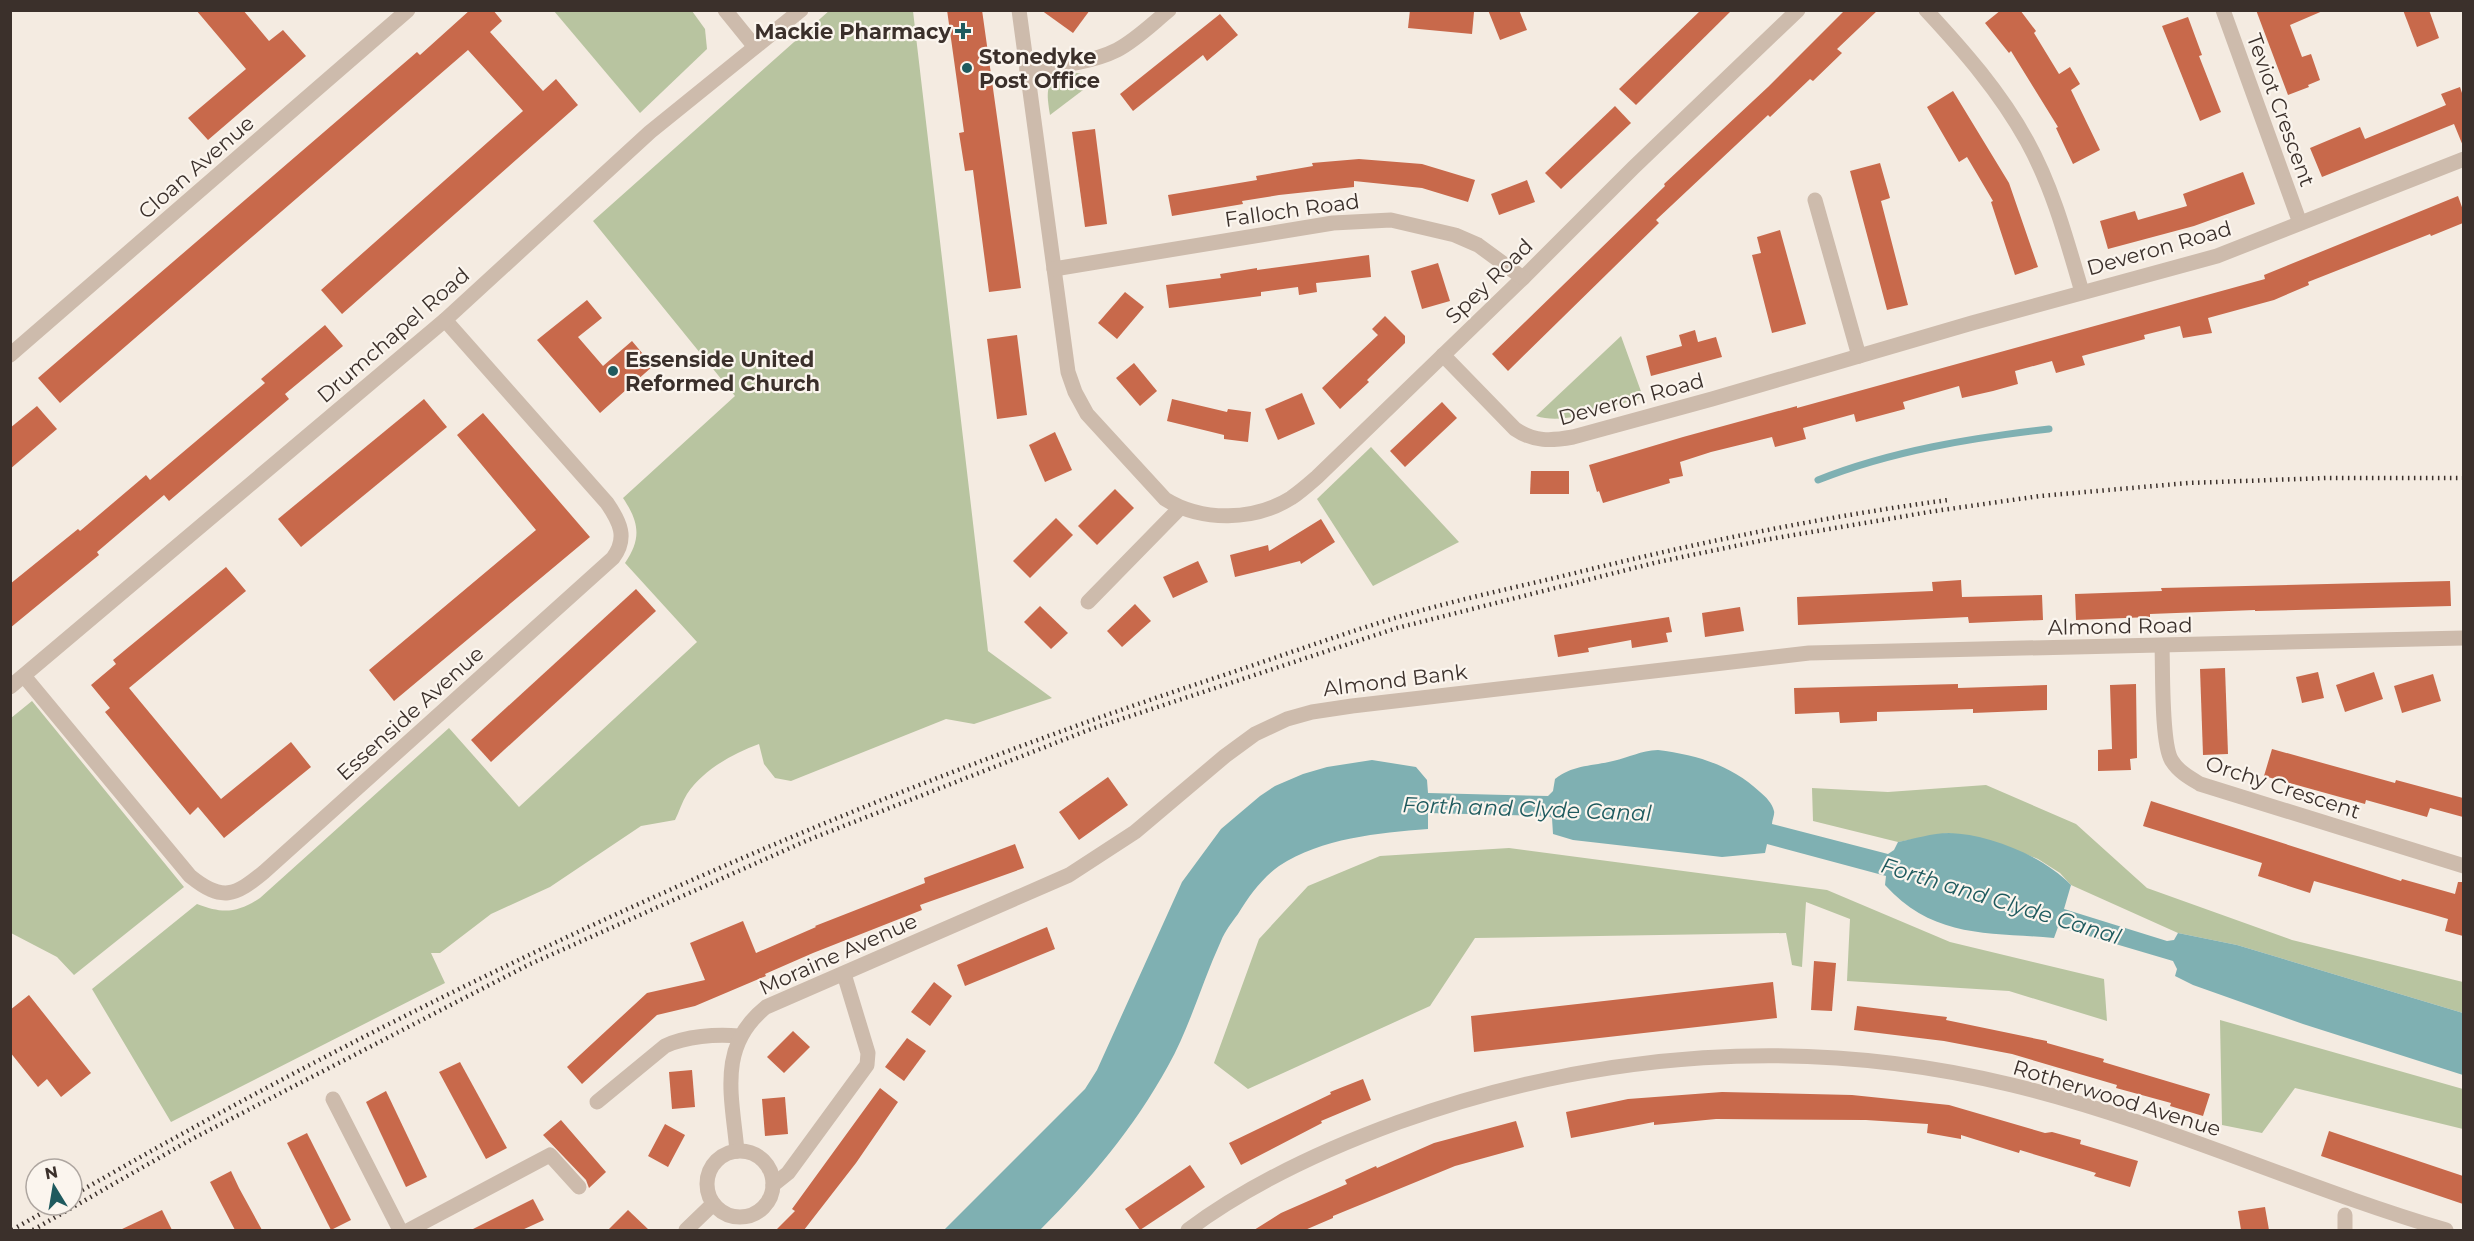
<svg xmlns="http://www.w3.org/2000/svg" width="2474" height="1241" font-family="Montserrat,sans-serif">
<style>
.green{fill:#b8c4a0}
.water{fill:#7fb0b2}
.lines{fill:none;stroke-linecap:round;stroke-linejoin:round}
.stream{stroke:#7fb0b2;stroke-width:7}
.building{fill:#c8694b}
.pedestrian{stroke:#cdbbac;stroke-width:15}
.minor{stroke:#cdbbac;stroke-width:15}
.tertiary{stroke:#cdbbac;stroke-width:15}
.rail{stroke:#3b302b;stroke-width:4.5;stroke-dasharray:1.5 4.5;stroke-linecap:butt}
.poi-dot{fill:#1f5a5e;stroke:#fbf5ee;stroke-width:2}
.labels{text-anchor:middle;dominant-baseline:central;stroke-width:4.5;stroke-linejoin:round;paint-order:stroke}
.poi-label{font-size:21px;font-weight:bold;fill:#3b302b;stroke:#fbf5ee;text-anchor:start}
.street-label{font-size:21px;fill:#3b302b;stroke:#fbf5ee}
.water-label{font-size:22px;font-style:italic;fill:#1f5a5e;stroke:#fbf5ee}
</style>
<rect width="100%" height="100%" fill="#f4ebe1"/>
<g class="green">
<path d="M 830,10 L 913,11 L 988,651 L 1052,698 L 974,724 L 946,719 L 791,781 L 775,778 L 764,764 L 759,744 C 732,754 703,770 687,794 C 682,802 679,812 675,820 L 641,826 L 550,887 L 491,914 L 440,953 L 431,953 L 445,983 L 171,1122 L 92,989 L 197,904 C 223,914 237,913 260,898 L 449,728 L 519,807 L 697,642 L 625,563 C 642,538 639,522 623,498 L 735,396 L 593,221 Z"/>
<polygon points="554,11 692,11 705,29 707,49 640,113"/>
<path d="M 1077,73 L 1082,74 L 1085,78 L 1083,90 L 1050,115 C 1045,85 1046,79 1077,73 Z"/>
<path d="M 1621,336 L 1643,397 C 1612,406 1566,426 1536,416 Z"/>
<polygon points="1371,447 1459,542 1373,586 1317,499"/>
<polygon points="32,701 184,887 74,975 57,957 11,933 11,718"/>
<polygon points="1986,785 2076,824 2147,888 2292,940 2463,982 2463,1013 2237,945 2178,933 2071,885 2060,873 2038,859 2008,847 1948,833 1898,842 1813,821 1812,788 1888,792"/>
<polygon points="1509,848 1827,890 1950,942 2104,979 2107,1021 2009,991 1847,981 1850,919 1806,902 1802,967 1792,965 1786,933 1475,938 1430,1006 1248,1089 1214,1063 1259,939 1308,886 1380,856"/>
<polygon points="2220,1020 2463,1089 2463,1129 2295,1088 2262,1133 2222,1125"/>
</g>
<path class="water" d="M 1658,750 C 1697,755 1731,765 1760,792 C 1766,797 1772,803 1774,811 C 1775,814 1772,820 1772,824 L 1888,854 L 1894,850 L 1898,842 C 1914,839 1932,833 1949,833 C 1989,834 2043,856 2071,885 L 2064,909 L 2167,941 L 2174,940 L 2178,933 L 2237,945 L 2463,1013 L 2463,1075 L 2303,1024 L 2193,985 L 2175,976 L 2177,969 L 2173,961 L 2058,927 L 2054,938 C 1988,932 1934,939 1885,885 L 1886,876 L 1767,844 L 1765,853 L 1722,857 L 1573,840 L 1553,834 L 1552,818 L 1548,816 L 1428,813 L 1428,829 C 1378,833 1322,838 1279,866 C 1262,878 1249,896 1238,914 C 1232,922 1225,931 1221,941 C 1202,982 1190,1027 1168,1066 C 1134,1128 1089,1181 1040,1230 L 944,1230 L 1085,1089 L 1097,1070 L 1182,882 L 1221,829 L 1260,796 L 1275,786 L 1303,774 L 1327,767 L 1372,760 L 1416,767 L 1427,780 L 1428,793 L 1548,796 L 1553,791 L 1555,779 C 1572,765 1593,766 1613,761 C 1630,757 1640,751 1658,750 Z"/>
<g class="lines">
<path class="stream" d="M 1818,480 C 1891,451 1971,438 2049,429"/>
</g>
<g class="building">
<polygon points="196,10 243,10 269,41 283,30 306,56 208,140 188,118 246,69"/>
<polygon points="470,10 493,10 502,21 490,32 543,91 556,79 578,105 342,314 321,290 523,111 468,50 60,403 38,378 417,52 420,55"/>
<polygon points="947,10 982,10 1021,288 989,292 973,170 965,171 959,133 964,132"/>
<polygon points="1041,10 1090,10 1073,33"/>
<polygon points="1410,10 1474,12 1472,34 1408,28"/>
<polygon points="1488,10 1519,10 1527,30 1500,40"/>
<polygon points="1701,10 1732,10 1636,105 1619,89"/>
<polygon points="1845,10 1878,10 1837,49 1842,53 1813,81 1810,79 1770,117 1768,115 1656,220 1659,223 1508,371 1492,354 1665,186 1664,184 1768,87"/>
<polygon points="2001,10 2020,10 2036,31 2034,33 2059,74 2070,67 2080,84 2071,90 2100,150 2073,164 2056,128 2058,127 2011,51 2009,53 1985,23"/>
<polygon points="2256,10 2325,10 2290,25 2302,57 2311,54 2320,80 2308,85 2309,87 2288,95"/>
<polygon points="2403,10 2429,10 2439,38 2417,47"/>
<polygon points="1220,14 1238,35 1207,61 1203,55 1133,111 1120,94"/>
<polygon points="2188,17 2202,55 2199,56 2221,112 2200,121 2162,26"/>
<polygon points="2460,87 2463,96 2463,146 2454,124 2322,177 2310,148 2360,127 2365,139 2382,132 2446,105 2441,94"/>
<polygon points="1953,91 2009,183 2038,267 2015,275 1991,202 1993,201 1967,157 1959,162 1927,107"/>
<polygon points="1615,106 1631,123 1561,189 1545,173"/>
<polygon points="1095,129 1107,224 1085,227 1072,132"/>
<polygon points="1359,159 1422,164 1475,180 1468,202 1422,188 1354,181 1354,187 1279,195 1242,201 1243,204 1172,216 1168,195 1257,180 1256,176 1313,166 1312,163"/>
<polygon points="1880,163 1890,198 1881,201 1908,305 1887,310 1850,171"/>
<polygon points="2243,172 2255,204 2194,226 2108,249 2100,221 2135,211 2138,220 2187,206 2183,194"/>
<polygon points="1527,180 1535,202 1499,215 1491,194"/>
<polygon points="2458,196 2463,210 2463,223 2431,236 2430,234 2308,282 2309,285 2274,300 2208,318 2212,333 2183,338 2180,326 2144,335 2145,339 2082,356 2085,365 2056,373 2052,361 2015,371 2018,384 1993,391 1962,398 1959,386 1903,402 1905,409 1856,422 1854,414 1803,428 1806,439 1775,447 1772,437 1711,452 1680,462 1683,476 1669,479 1670,483 1603,503 1599,491 1597,492 1589,465 1683,437 1797,406 1797,408 2265,279 2264,275"/>
<polygon points="1780,230 1806,324 1772,333 1752,255 1761,253 1757,237"/>
<polygon points="1369,255 1371,277 1316,283 1317,292 1299,295 1298,287 1261,292 1261,296 1169,308 1166,285 1221,278 1220,274 1257,268 1257,270"/>
<polygon points="1438,263 1450,301 1422,309 1411,271"/>
<polygon points="1125,292 1144,307 1117,339 1098,323"/>
<polygon points="587,300 602,318 578,337 603,366 632,341 653,366 600,413 537,340"/>
<polygon points="1385,316 1405,336 1405,343 1367,380 1369,382 1340,409 1322,388 1378,335 1372,329"/>
<polygon points="325,325 343,346 285,394 289,399 169,501 164,495 97,552 99,555 10,628 10,584 78,529 80,531 146,475 150,480 265,383 261,379"/>
<polygon points="1695,330 1698,342 1716,337 1722,357 1651,376 1646,356 1682,346 1679,335"/>
<polygon points="1017,335 1027,415 997,419 987,339"/>
<polygon points="1134,363 1157,391 1140,406 1116,378"/>
<polygon points="1302,393 1315,424 1278,440 1265,409"/>
<polygon points="424,399 447,427 301,547 278,519"/>
<polygon points="1172,399 1227,412 1228,409 1251,412 1248,442 1224,439 1224,435 1167,421"/>
<polygon points="1442,402 1457,418 1405,467 1390,451"/>
<polygon points="37,406 57,429 10,469 10,428"/>
<polygon points="483,413 590,537 394,701 369,670 536,530 457,435"/>
<polygon points="1055,432 1072,470 1045,482 1029,445"/>
<polygon points="1531,471 1569,471 1569,494 1530,494"/>
<polygon points="1115,489 1134,508 1097,545 1078,526"/>
<polygon points="1056,518 1073,535 1030,578 1013,561"/>
<polygon points="1321,519 1335,542 1301,564 1300,561 1235,577 1230,555 1268,545 1269,551"/>
<polygon points="1198,561 1208,582 1173,598 1163,577"/>
<polygon points="226,567 246,591 129,688 221,799 291,742 311,767 224,838 198,807 190,815 105,712 110,708 91,685 116,664 113,660"/>
<polygon points="1961,580 1962,597 2042,595 2043,620 1969,623 1968,617 1798,625 1797,597 1933,591 1932,582"/>
<polygon points="2450,581 2451,606 2255,611 2255,610 2150,614 2150,617 2076,620 2075,594 2162,591 2161,588"/>
<polygon points="636,589 656,611 491,762 471,740"/>
<polygon points="1135,604 1151,621 1122,647 1107,631"/>
<polygon points="1040,606 1068,633 1051,649 1024,622"/>
<polygon points="1740,607 1744,631 1705,637 1702,613"/>
<polygon points="1669,617 1672,632 1666,633 1668,642 1632,648 1631,640 1588,648 1589,652 1558,657 1554,635"/>
<polygon points="2225,668 2228,754 2203,755 2200,669"/>
<polygon points="2318,672 2324,698 2302,703 2296,677"/>
<polygon points="2374,672 2383,699 2345,712 2336,685"/>
<polygon points="2433,674 2441,701 2402,713 2394,686"/>
<polygon points="1958,684 1958,688 2047,685 2047,710 1973,713 1973,709 1877,712 1877,721 1840,723 1839,712 1795,714 1794,688"/>
<polygon points="2136,684 2137,758 2130,759 2131,770 2098,771 2098,750 2112,749 2110,685"/>
<polygon points="2272,749 2395,783 2396,780 2463,798 2463,817 2430,808 2427,817 2366,800 2365,804 2264,776"/>
<polygon points="1108,777 1128,805 1079,840 1059,812"/>
<polygon points="2151,801 2401,881 2402,879 2455,894 2458,882 2463,882 2463,936 2445,931 2448,919 2431,914 2314,881 2310,893 2258,876 2262,863 2143,826"/>
<polygon points="1015,844 1024,868 920,905 922,910 813,953 765,974 766,976 695,1006 657,1015 582,1084 567,1067 647,993 705,980 690,943 743,921 756,953 816,927 815,926 925,883 924,878"/>
<polygon points="1047,927 1055,949 965,986 957,965"/>
<polygon points="1814,961 1836,963 1832,1011 1811,1010"/>
<polygon points="934,982 952,996 930,1026 911,1012"/>
<polygon points="1773,982 1777,1018 1474,1052 1471,1016"/>
<polygon points="29,995 91,1073 61,1097 47,1079 38,1087 10,1052 10,1010"/>
<polygon points="1857,1006 1947,1017 1946,1020 2047,1041 2047,1043 2104,1059 2103,1062 2210,1094 2203,1116 2170,1106 2171,1103 2116,1088 2117,1085 2012,1054 1944,1041 1854,1030"/>
<polygon points="793,1031 810,1047 784,1073 767,1057"/>
<polygon points="907,1038 926,1051 904,1081 885,1067"/>
<polygon points="460,1062 507,1148 486,1159 439,1072"/>
<polygon points="692,1070 695,1107 672,1109 669,1072"/>
<polygon points="1363,1079 1371,1100 1321,1121 1322,1123 1241,1165 1229,1143 1331,1094 1330,1092"/>
<polygon points="880,1088 898,1102 856,1163 804,1230 776,1230 795,1211 792,1209"/>
<polygon points="386,1091 427,1177 406,1187 366,1102"/>
<polygon points="1722,1092 1852,1095 1949,1105 2045,1133 2052,1132 2081,1140 2080,1144 2138,1161 2130,1187 2094,1176 2096,1173 2020,1150 2019,1153 1961,1135 1961,1139 1927,1133 1928,1124 1866,1120 1716,1119 1654,1125 1654,1122 1571,1138 1566,1112 1628,1099"/>
<polygon points="785,1097 788,1134 765,1136 762,1099"/>
<polygon points="561,1120 606,1172 589,1188 586,1180 543,1135"/>
<polygon points="1516,1121 1524,1147 1455,1166 1333,1216 1333,1218 1305,1230 1254,1230 1281,1213 1347,1184 1345,1180 1376,1166 1377,1168 1434,1143"/>
<polygon points="665,1124 685,1135 668,1167 648,1156"/>
<polygon points="2329,1131 2463,1176 2463,1204 2321,1156"/>
<polygon points="307,1133 351,1220 331,1230 287,1143"/>
<polygon points="1190,1165 1205,1187 1140,1230 1125,1209"/>
<polygon points="231,1171 239,1188 262,1230 235,1230 210,1182"/>
<polygon points="533,1199 544,1220 522,1230 471,1230"/>
<polygon points="2265,1207 2269,1230 2241,1230 2238,1211"/>
<polygon points="162,1210 172,1230 120,1230"/>
<polygon points="628,1210 649,1230 608,1230"/>
</g>
<g class="lines">
<g class="pedestrian">
<path d="M 597,1102 L 665,1046 C 686,1036 716,1034 739,1036"/>
<polyline points="773,1185 788,1173 867,1065 868,1053 844,974"/>
</g>
<g class="minor">
<path d="M 1019,10 L 1068,372 L 1075,392 L 1087,414 L 1165,499 C 1202,522 1254,521 1291,498 C 1300,492 1309,484 1317,477 L 1523,278 L 1633,168 L 1798,10"/>
<path d="M 1926,10 C 1964,51 2000,92 2027,141 C 2053,188 2067,241 2082,292"/>
<polyline points="2223,10 2300,223"/>
<path d="M 1027,70 C 1056,66 1091,63 1117,50 C 1136,40 1152,24 1169,10"/>
<polyline points="1815,200 1859,356"/>
<polyline points="1054,269 1333,223 1391,220 1455,235 1478,245 1523,278"/>
<polyline points="10,355 408,10"/>
<path d="M 1443,355 L 1515,429 C 1534,442 1551,441 1573,437 L 1712,399 L 1972,323 L 2217,256 L 2464,159"/>
<polyline points="1088,602 1180,508"/>
<path d="M 2162,646 C 2163,670 2161,745 2172,761 C 2179,772 2190,778 2200,784 L 2464,866"/>
<path d="M 24,676 L 190,876 C 222,902 235,896 264,872 L 613,558 C 628,538 620,522 607,503 L 445,320"/>
<polyline points="333,1099 400,1230"/>
<path d="M 737,1151 C 732,1096 717,1046 766,1007 L 1069,875 L 1135,832 L 1225,756 L 1255,734 L 1287,719 L 1312,712 L 1352,706 L 1809,653 L 2464,638"/>
<circle cx="740" cy="1184" r="33"/>
<polyline points="2345,1215 2345,1230"/>
<polyline points="409,1230 550,1155 579,1187"/>
<polyline points="686,1230 713,1204"/>
</g>
<g class="tertiary">
<polyline points="725,10 755,47"/>
<polyline points="10,687 445,320 650,132 801,10"/>
<path d="M 1188,1230 C 1251,1183 1325,1149 1399,1122 C 1599,1050 1806,1035 2012,1085 C 2161,1121 2300,1187 2446,1230"/>
</g>
<g class="rail">
<path d="M 72,1196 C 434,987 816,810 1212,679 C 1270,660 1327,639 1385,621 C 1446,602 1509,589 1571,574 C 1696,543 1821,517 1948,500"/>
<polyline points="12,1230 56,1205"/>
<polyline points="33,1230 192,1139 528,965 808,840 1091,729 1397,628 1658,562 1764,540 1935,511 2040,496 2188,483 2326,478 2464,478"/>
</g>
</g>
<g class="poi-dot">
<path d="M960 22h6v6h6v6h-6v6h-6v-6h-6v-6h6z"/>
<circle cx="967" cy="68" r="6"/>
<circle cx="613" cy="371" r="6"/>
</g>
<g class="labels">
<g class="poi-label">
<text x="951" y="31" text-anchor="end">Mackie Pharmacy</text>
<text x="979" y="56">Stonedyke<tspan x="979" dy="24">Post Office</tspan></text>
<text x="625" y="359">Essenside United<tspan x="625" dy="24">Reformed Church</tspan></text>
</g>
<g class="street-label">
<text transform="translate(2281 110) rotate(70)">Teviot Crescent</text>
<text transform="translate(196 167) rotate(-41)">Cloan Avenue</text>
<text transform="translate(1292 210) rotate(-8)">Falloch Road</text>
<text transform="translate(2159 248) rotate(-16)">Deveron Road</text>
<text transform="translate(1489 281) rotate(-44)">Spey Road</text>
<text transform="translate(393 335) rotate(-41)">Drumchapel Road</text>
<text transform="translate(1631 399) rotate(-15)">Deveron Road</text>
<text transform="translate(2120 626) rotate(-1)">Almond Road</text>
<text transform="translate(1395 680) rotate(-7)">Almond Bank</text>
<text transform="translate(410 713) rotate(-42)">Essenside Avenue</text>
<text transform="translate(2283 787) rotate(18)">Orchy Crescent</text>
<text transform="translate(838 954) rotate(-24)">Moraine Avenue</text>
<text transform="translate(2117 1098) rotate(17)">Rotherwood Avenue</text>
</g>
<g class="water-label">
<text transform="translate(1527 809) rotate(2)">Forth and Clyde Canal</text>
<text transform="translate(2001 901) rotate(17)">Forth and Clyde Canal</text>
</g>
</g>
<rect width="2474" height="1241" fill="none" stroke="#3b302b" stroke-width="24"/>
<g transform="translate(54 1187) rotate(349)"><circle r="28" fill="#fbf5ee" stroke="#aea6a0" stroke-width="1.5"/>
<path d="M0-4.5L10 22L0 15L-10 22Z" fill="#1f5a5e"/>
<text y="-9" font-size="16" font-weight="bold" text-anchor="middle" fill="#3b302b">N</text>
</g>
</svg>
